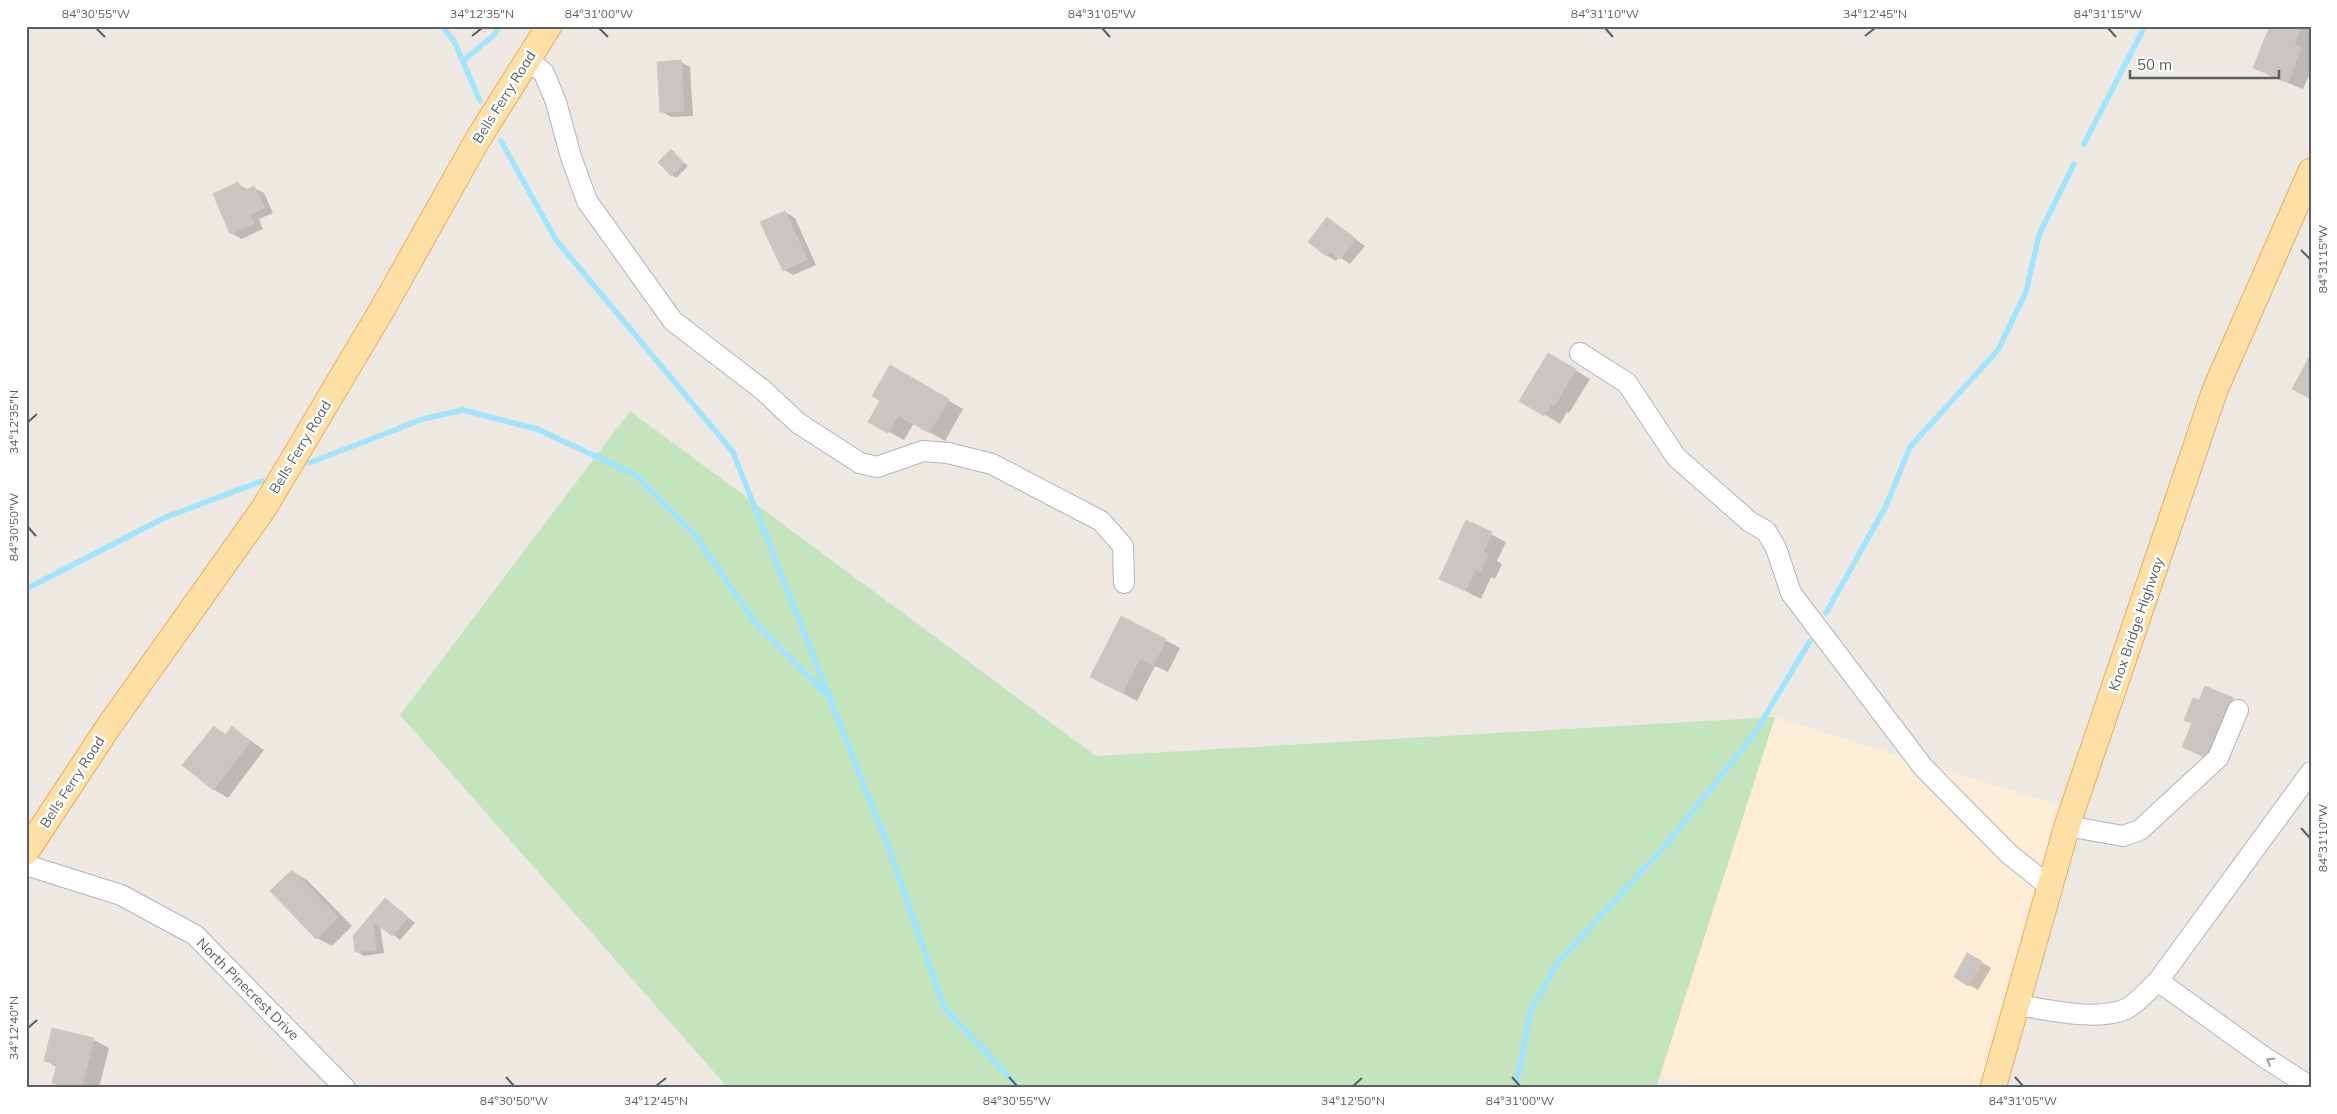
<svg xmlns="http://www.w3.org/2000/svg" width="2337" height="1114" viewBox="0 0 2337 1114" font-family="Mulish,sans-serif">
  <rect width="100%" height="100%" fill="#ede8e1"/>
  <!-- commercial -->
  <path fill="#fdedd6" d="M1775 717 2081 812 2003 1088H1704L1659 1077Z"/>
  <!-- green -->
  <path fill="#c4e4be" d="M630 411 1096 756 1775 717 1656 1088H728L400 715Z"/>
  <!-- shadow -->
  <path fill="#0003" d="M2271 26H2311V49L2309 54 2311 55V71L2303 89 2270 76 2255 67Z
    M681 62 690 67 693 116 671 117 661 111Z
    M671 151 688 166 676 178 672 175Z
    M238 184 248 190 254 188 264 193 273 213 259 219 263 229 241 239 231 233Z
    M785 212 795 218 816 265 793 275 784 270Z
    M1328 219 1365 246 1350 264 1339 257 1336 261 1326 255Z
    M1564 363 1590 379 1569 413 1567 412 1560 424 1521 400Z
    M890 367 963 409 945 441 914 423 904 440 869 421 881 400Z
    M1467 522 1506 542 1497 561 1502 564 1495 579 1491 577 1481 599 1441 579Z
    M1165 640 1180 648 1168 672 1155 666 1137 701 1092 677Z
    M2206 688 2248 708 2242 714 2218 764 2183 747Z
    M215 728 227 735 232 728 264 750 228 798 213 789Z
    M292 871 307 880 352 926 332 946 317 938Z
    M385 900 415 923 400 940 380 924 384 953 364 956 356 951 354 936Z
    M1968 954 1991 968 1978 990 1955 977Z
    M53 1029 94 1040 109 1048 99 1088H63L54 1083 58 1068 45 1060Z"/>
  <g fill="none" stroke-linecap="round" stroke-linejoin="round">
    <!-- stream -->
    <path stroke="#a1e4fd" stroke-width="5.5" d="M442 26 454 41 480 101
      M463 61 494 35 499 26
      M501 141 556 240 733 452 891 854 944 1008 1020 1088
      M2084 144 2145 26
      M309 463 423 419 463 410 537 429 636 475 695 535 754 621 828 696
      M26 589 166 517 262 481
      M1826 613 1886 506 1910 447 1998 350 2026 292 2039 235 2074 164
      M1516 1088 1531 1009 1559 961 1665 846 1753 736 1810 641"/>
  </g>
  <!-- building -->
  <path fill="#cac5c1" stroke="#d1c9c0" d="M2270 26H2301L2294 45 2301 48 2288 82 2253 68Z
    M681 60 684 111 660 112 657 62Z
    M671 149 684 163 671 176 658 162Z
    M238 182 242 192 254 186 264 208 250 214 254 223 230 234 213 194Z
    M785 211 807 259 783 271 760 222Z
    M1327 217 1356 239 1340 259 1330 251 1326 256 1308 242Z
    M1548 353 1576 369 1554 406 1551 404 1544 416 1519 401Z
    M2311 354V399L2292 389Z
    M890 365 949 399 929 433 898 415 888 433 868 422 880 401 872 396Z
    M1466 520 1492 532 1483 551 1488 554 1480 572 1475 569 1465 591 1439 579Z
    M1121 616 1166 639 1153 665 1140 658 1122 693 1090 677Z
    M2205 686 2234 698 2227 705 2208 751 2203 756 2182 747 2192 723 2184 720 2193 698 2199 700Z
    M214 726 225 735 232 726 250 741 213 790 182 765Z
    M292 870 338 917 316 939 270 891Z
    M385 898 408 917 392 936 372 920 376 949 355 952 353 936Z
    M1967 953 1982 961 1968 986 1954 977Z
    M52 1028 94 1038 81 1088H70L52 1083 57 1064 44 1061Z"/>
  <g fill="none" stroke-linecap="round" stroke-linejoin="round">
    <!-- minor casing -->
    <g stroke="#b2b5b9" stroke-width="22">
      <path id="minor" d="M527 59 544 73 556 102 571 157 587 201 673 321 763 390 798 423 860 463 877 467 923 451 948 453 992 464 1101 521 1123 546 1124 583
        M1580 353 1627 383 1676 457 1750 522 1766 531 1776 548 1791 593 1923 767 2009 854 2049 886
        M2067 826 2123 836 2140 830 2218 758 2238 710
        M26 865 121 895 195 935 345 1088
        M2158 981 2264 1057 2311 1087
        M2016 1005C2047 1009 2097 1022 2126 1009 2138 1003 2149 989 2158 981L2311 772"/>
    </g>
    <!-- major casing -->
    <g stroke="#eeab59" stroke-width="27">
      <path id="major" d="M26 852 107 729 264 508 383 308 478 139 549 26
        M1993 1088 2067 826 2215 390 2311 171"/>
    </g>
    <!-- minor -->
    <use href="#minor" stroke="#fff" stroke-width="20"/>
    <!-- major -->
    <use href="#major" stroke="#fde0a6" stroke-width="25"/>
  </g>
  <!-- one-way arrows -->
  <defs><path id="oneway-chevron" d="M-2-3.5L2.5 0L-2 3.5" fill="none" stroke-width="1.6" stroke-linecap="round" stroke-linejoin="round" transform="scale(1.25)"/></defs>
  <use stroke="#9c9fa1" href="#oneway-chevron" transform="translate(2270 1061) rotate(-147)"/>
  <!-- ticks -->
  <path fill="none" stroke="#5a5f62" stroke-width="2" d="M96 28 105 37M599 28 608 37M1102 28 1110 37M1605 28 1613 37M2108 28 2116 37M472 36 482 28M1865 36 1875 28M2301 250 2310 259M28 422 37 414M28 527 36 536M2301 828 2310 838M28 1028 37 1020M506 1077 514 1086M1009 1077 1017 1086M1512 1077 1520 1086M2015 1077 2023 1086M656 1086 666 1078M1353 1086 1362 1078"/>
  <g text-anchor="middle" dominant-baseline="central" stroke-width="5" stroke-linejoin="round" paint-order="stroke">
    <!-- street labels -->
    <g font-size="14" fill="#5a5f62" stroke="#fff">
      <text transform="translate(504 97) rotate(-58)">Bells Ferry Road</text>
      <text transform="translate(300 447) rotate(-59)">Bells Ferry Road</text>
      <text transform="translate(2136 624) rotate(-71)">Knox Bridge Highway</text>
      <text transform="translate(72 782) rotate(-57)">Bells Ferry Road</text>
      <text transform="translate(248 989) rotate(45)">North Pinecrest Drive</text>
    </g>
  </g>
  <!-- border -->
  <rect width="2337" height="1114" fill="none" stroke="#ffffff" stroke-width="55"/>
  <!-- scale -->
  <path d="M2130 70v8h149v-8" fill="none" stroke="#5a5f62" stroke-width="2.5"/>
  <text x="2137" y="70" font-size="15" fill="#5a5f62" stroke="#ffffff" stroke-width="4" paint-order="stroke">50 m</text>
  <rect x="28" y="28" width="2282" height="1058" fill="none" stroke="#5a5f62" stroke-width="2"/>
  <g font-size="12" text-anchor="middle" fill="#5a5f62">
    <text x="96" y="18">84°30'55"W</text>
    <text x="482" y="18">34°12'35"N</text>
    <text x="599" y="18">84°31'00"W</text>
    <text x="1102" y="18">84°31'05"W</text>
    <text x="1605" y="18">84°31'10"W</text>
    <text x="1875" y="18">34°12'45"N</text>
    <text x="2108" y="18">84°31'15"W</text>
    <text transform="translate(2323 259) rotate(-90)" y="4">84°31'15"W</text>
    <text transform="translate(14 422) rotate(-90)" y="4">34°12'35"N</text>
    <text transform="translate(14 527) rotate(-90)" y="4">84°30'50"W</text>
    <text transform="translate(2323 838) rotate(-90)" y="4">84°31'10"W</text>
    <text transform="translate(14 1028) rotate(-90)" y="4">34°12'40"N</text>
    <text x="514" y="1105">84°30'50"W</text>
    <text x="656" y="1105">34°12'45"N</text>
    <text x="1017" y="1105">84°30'55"W</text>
    <text x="1353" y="1105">34°12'50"N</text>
    <text x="1520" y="1105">84°31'00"W</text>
    <text x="2023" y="1105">84°31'05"W</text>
  </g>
</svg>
